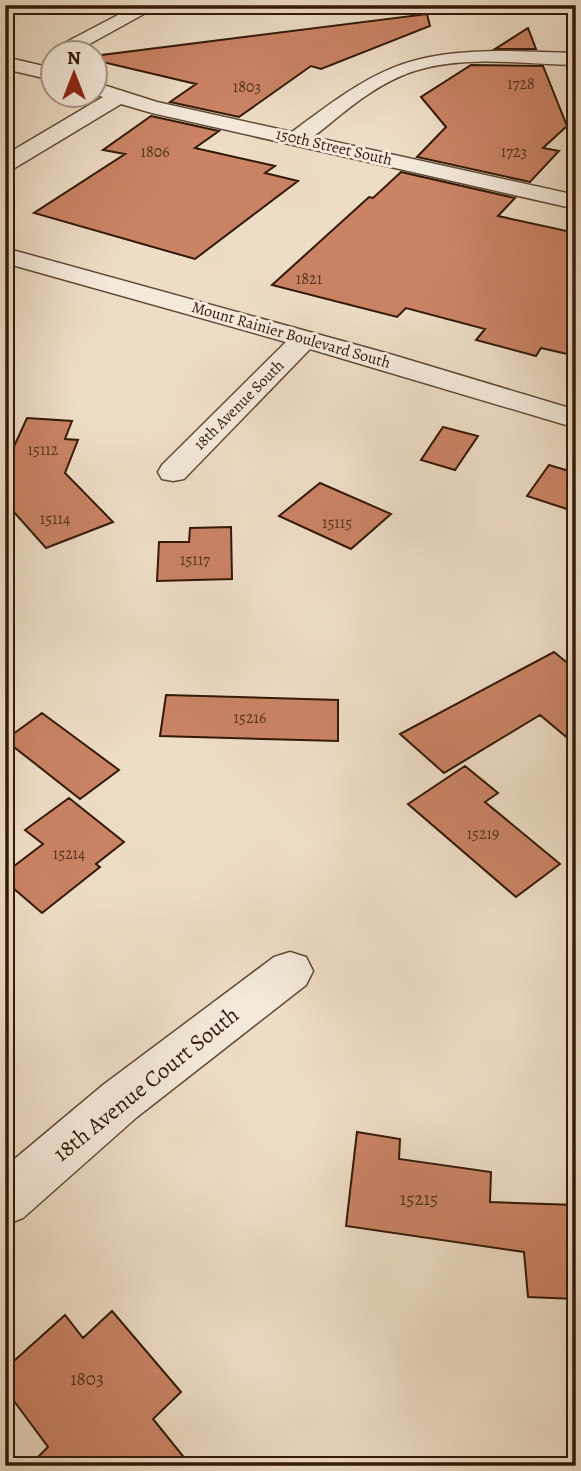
<svg xmlns="http://www.w3.org/2000/svg" width="581" height="1471" viewBox="0 0 581 1471" font-family="Alegreya,serif">
  <rect width="100%" height="100%" fill="#eeddc6"/>
  <filter id="stains"><feTurbulence type="fractalNoise" baseFrequency=".00286" numOctaves="4"/><feColorMatrix values="0 0 0 0 .2 0 0 0 0 .09 0 0 0 0 .02 0 0 0 .5 -.17"/></filter>
  <radialGradient id="worn" r=".72"><stop offset=".6" stop-color="#630" stop-opacity="0"/><stop offset="1" stop-color="#630" stop-opacity=".3"/></radialGradient>
  <!-- building -->
  <path fill="#ca8365" stroke="#321907" stroke-width="2" d="M427 14 430 26 321 69 311 66 239 117 170 102 196 84 94 60V56Z
    M528 28 536 49H495Z
    M471 65 543 66 567 126 543 148 559 151 530 182 417 157 446 127 421 97Z
    M151 116 219 131 195 148 275 166 265 173 298 181 195 259 34 213 125 154 103 150Z
    M401 172 515 198 498 216 576 233V356L541 348 536 356 476 340 485 329 406 308 397 317 272 285 369 197 373 198Z
    M27 418 72 421 65 439 78 440 65 473 113 522 46 548 5 502V466Z
    M443 427 478 436 455 470 421 460Z
    M549 465 576 473V512L527 496Z
    M320 483 391 514 351 549 279 516Z
    M231 527 232 579 157 581 159 542H189L190 528Z
    M554 652 576 670V745L540 715 444 773 400 734Z
    M166 695 338 700V741L160 736Z
    M42 713 119 770 80 799 5 740Z
    M465 766 498 793 485 802 560 864 516 897 408 804Z
    M69 798 124 842 96 864 100 867 42 913 5 881V873L43 844 25 830Z
    M357 1132 400 1139 399 1159 491 1172 490 1202 576 1205V1299L528 1297 524 1252 346 1226Z
    M112 1311 181 1392 153 1419 191 1466H29L48 1447 5 1389V1369L65 1315 83 1338Z"/>
  <g fill="none" stroke-linecap="round" stroke-linejoin="round">
    <!-- minor casing -->
    <g stroke="#614a37" stroke-width="3">
      <path id="minor" d="M137 5H160L75 52H52L55 48Z
        M508 51 576 53V65C520 64 454 53 401 76 368 90 341 115 313 137L576 195V209L152 113 121 104 13 169 5 171V155L103 97 94 94V82L157 102 292 132C374 71 402 51 508 51Z
        M5 57 52 68V80L5 69Z
        M5 248 393 355 576 410V428L310 349 184 479 173 481 162 479 158 472 162 465 286 342 5 263Z
        M290 952 306 957 313 971 306 985 137 1117 23 1218 5 1225V1167L103 1085 274 957Z"/>
    </g>
    <!-- minor -->
    <use href="#minor" fill="#f4e9da" fill-rule="evenodd"/>
  </g>
  <g text-anchor="middle" dominant-baseline="central" stroke-width="6" stroke-linejoin="round" paint-order="stroke">
    <!-- number labels -->
    <g font-size="16" fill="#58341e">
      <text x="521" y="84">1728</text>
      <text x="247" y="87">1803</text>
      <text x="155" y="152">1806</text>
      <text x="514" y="152">1723</text>
      <text x="309" y="279">1821</text>
      <text x="43" y="450">15112</text>
      <text x="55" y="519">15114</text>
      <text x="337" y="523">15115</text>
      <text x="195" y="560">15117</text>
      <text x="250" y="718">15216</text>
      <text x="483" y="834">15219</text>
      <text x="69" y="854">15214</text>
    </g>
    <!-- far-street labels -->
    <g font-size="16" fill="#321907" stroke="#f4e9da">
      <text transform="translate(334 147) rotate(13)">150th Street South</text>
      <text transform="translate(291 335) rotate(16)">Mount Rainier Boulevard South</text>
      <text transform="translate(239 405) rotate(-45)">18th Avenue South</text>
    </g>
    <!-- near-number labels -->
    <g font-size="19" fill="#58341e">
      <text x="419" y="1199">15215</text>
      <text x="87" y="1379">1803</text>
    </g>
    <!-- near-street labels -->
    <g font-size="23" fill="#321907" stroke="#f4e9da">
      <text transform="translate(146 1084) rotate(-39)">18th Avenue Court South</text>
    </g>
  </g>
  <!-- margin -->
  <rect width="581" height="1471" fill="none" stroke="#eeddc6" stroke-width="28"/>
  <rect x="7" y="7" width="567" height="1457" fill="none" stroke="#321907" stroke-width="3.5"/>
  <rect x="14" y="14" width="553" height="1443" fill="none" stroke="#321907" stroke-width="2"/>
  <!-- north arrow -->
  <g transform="translate(74 74)"><circle r="33" fill="#f4e9da" stroke="#a69686" stroke-width="2"/>
  <path d="M0-5L12 26L0 18L-12 26Z" fill="#8f2418"/>
  <text y="-10" font-size="19" font-weight="bold" text-anchor="middle" fill="#321907">N</text>
  </g>
  <rect width="100%" height="100%" filter="url(#stains)"/>
  <rect width="100%" height="100%" fill="url(#worn)"/>
</svg>
